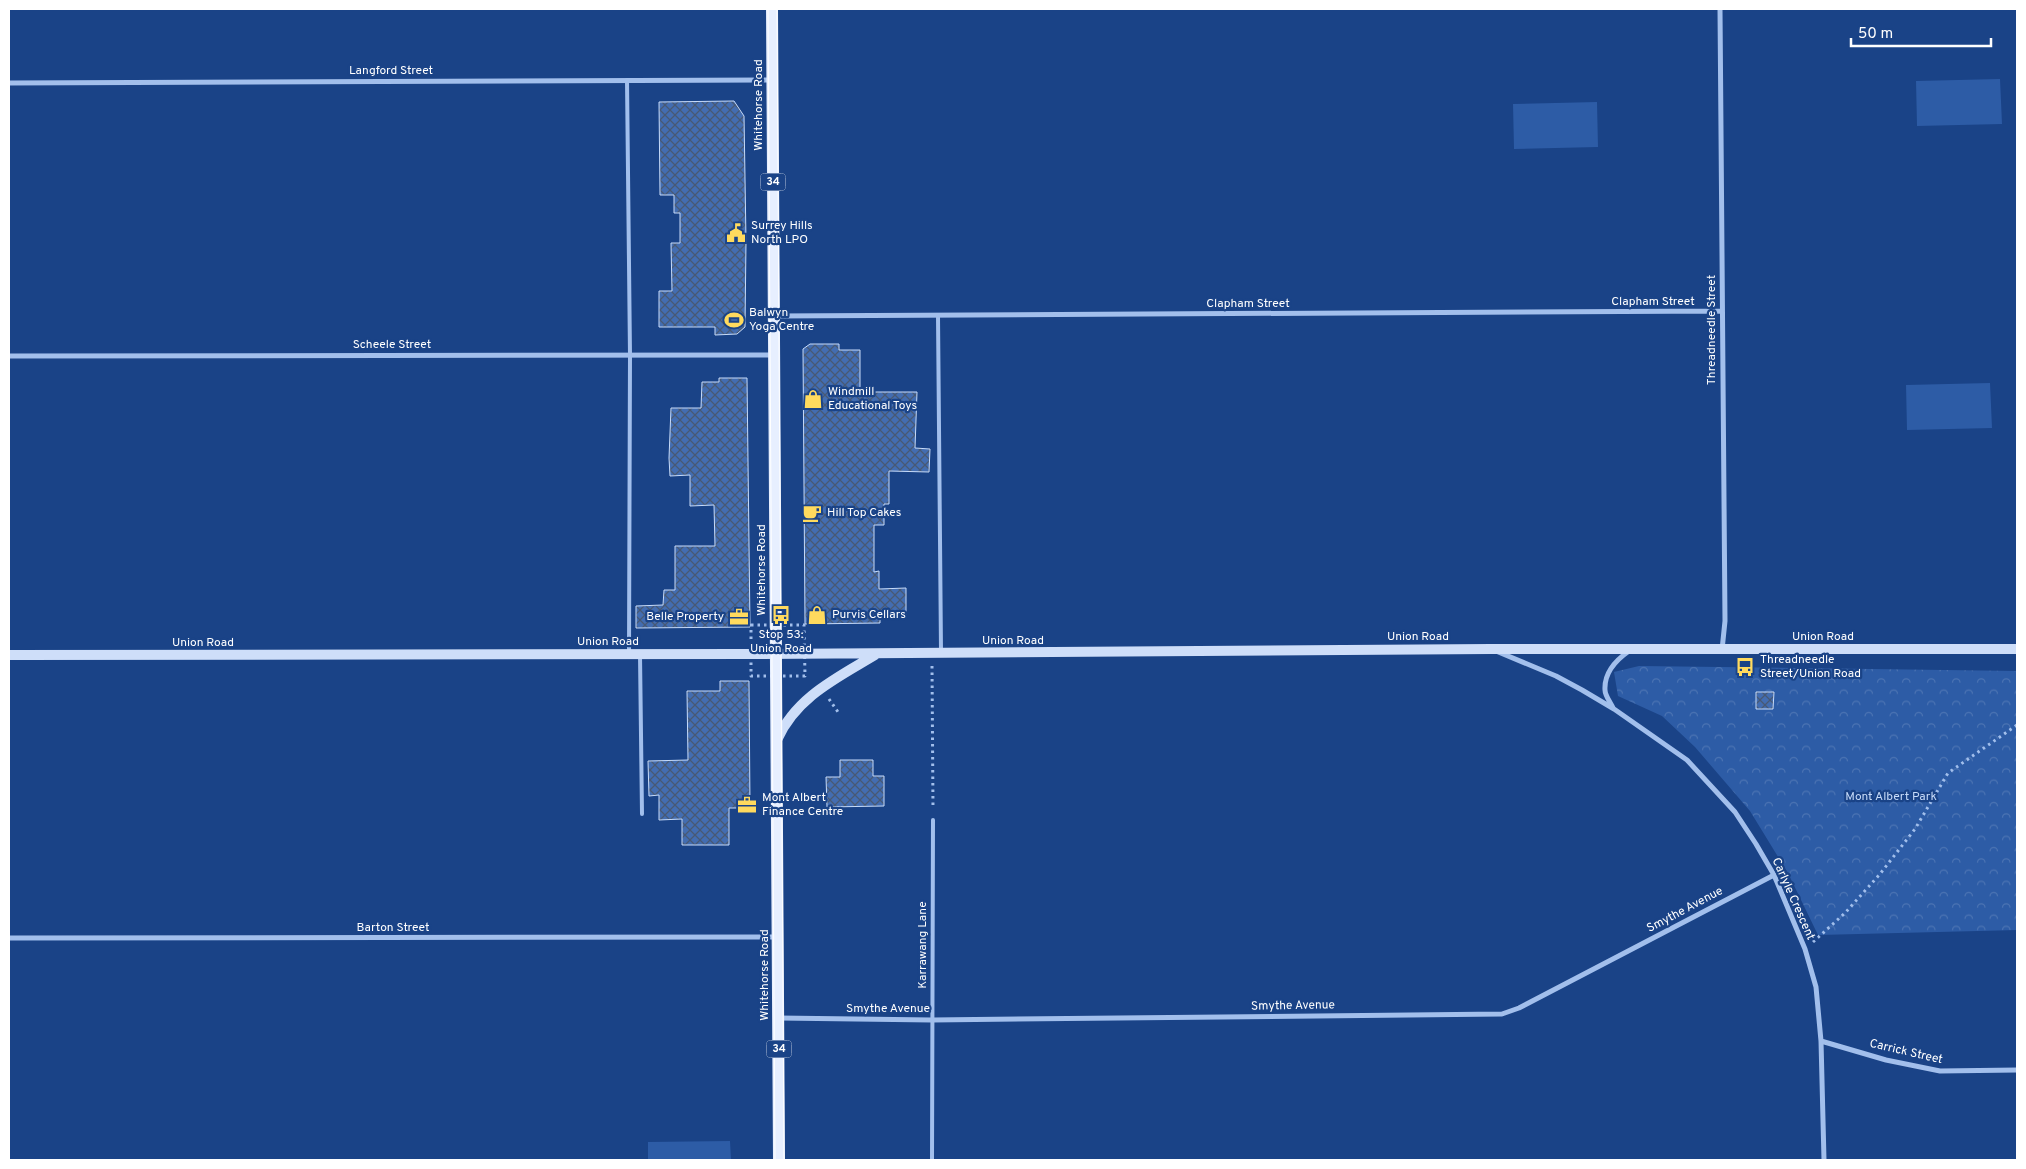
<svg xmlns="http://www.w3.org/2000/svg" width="2026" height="1169" viewBox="0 0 2026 1169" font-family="Overpass,sans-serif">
  <defs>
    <pattern id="park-crowns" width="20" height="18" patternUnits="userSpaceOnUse" patternTransform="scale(1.25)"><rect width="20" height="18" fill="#2d5ca6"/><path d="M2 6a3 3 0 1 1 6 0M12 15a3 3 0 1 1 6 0" fill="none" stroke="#4c74b3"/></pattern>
    <pattern id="building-cross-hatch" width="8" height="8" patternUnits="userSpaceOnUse" patternTransform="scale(1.25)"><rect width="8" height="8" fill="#436db1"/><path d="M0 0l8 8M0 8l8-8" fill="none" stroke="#485974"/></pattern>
  </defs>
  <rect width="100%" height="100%" fill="#1a4387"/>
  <!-- grass -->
  <path fill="#2d5ca6" d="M2000 79 2002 124 1917 126 1916 81Z
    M1597 102 1598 147 1514 149 1513 104Z
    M1990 383 1992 428 1907 430 1906 385Z
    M730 1141 731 1160H648V1142Z"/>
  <!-- park -->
  <path fill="url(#park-crowns)" d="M1639 666 2017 671V930L1818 935 1788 873 1750 811 1695 747 1662 716 1618 696 1614 672Z"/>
  <!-- building -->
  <path fill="url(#building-cross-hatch)" stroke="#c7dbf9" d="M734 101 744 116 746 241 745 327 737 334 715 335V327H659V291H672L671 243H680V213H674V195H660L659 102Z
    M810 344H839V350H860V392H917L915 448 930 449 929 472 889 471V504H884V525H874V572L879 571V589L906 588V615H880V623L805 624 803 349Z
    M719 378H747L750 627 636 628V606L663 605 664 590H675V546H715L714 505 690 506V475L670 476 669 458 671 408H701L702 382H719Z
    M720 681H749L750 808H729V845H682V819L659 820V795L649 796 648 761 688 760 687 691H720Z
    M1756 692H1774L1773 709H1756Z
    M840 760H873V776H884V806L827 807 826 777H840Z"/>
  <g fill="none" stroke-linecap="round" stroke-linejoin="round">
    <!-- path -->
    <path stroke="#a2bfec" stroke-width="3" stroke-dasharray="2.5 4" stroke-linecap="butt" d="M751 625H804L805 676H751Z
      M932 666 933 809
      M829 699 838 712
      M1813 942 1845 913 1880 874 1915 829 1948 773 2017 725"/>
    <!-- lane -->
    <path stroke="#a2bfec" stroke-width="4" d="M627 80 630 355 629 652
      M938 316 941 651
      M640 655 642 814
      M932 1160 933 820"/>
    <!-- street -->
    <path stroke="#a2bfec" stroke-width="5" d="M1720 9 1725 621 1722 650
      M9 83 771 80
      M774 316 1721 311
      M9 356 773 355
      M1496 651 1556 676 1582 690 1614 709 1687 760 1735 812 1756 844 1774 875 1805 949 1816 987 1821 1041 1824 1160
      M1613 708C1611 703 1605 696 1605 690 1604 673 1616 660 1629 651
      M9 938 778 937
      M779 1018 932 1020 1502 1014 1519 1008 1774 875
      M1821 1041 1886 1060 1940 1071 2017 1070"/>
    <!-- secondary -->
    <path stroke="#cedef9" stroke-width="10" d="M9 655 751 654 1491 649H2017
      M777 740C796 697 837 678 875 655"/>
    <!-- primary -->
    <path stroke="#e7efff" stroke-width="12" d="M772 9 779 1160"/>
    <!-- tram -->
    <path stroke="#fff" stroke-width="1" d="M768 9 775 1160
      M777 9 784 1160"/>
  </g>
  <!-- icons -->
  <defs>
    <g id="civic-bare" transform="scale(1.5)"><path d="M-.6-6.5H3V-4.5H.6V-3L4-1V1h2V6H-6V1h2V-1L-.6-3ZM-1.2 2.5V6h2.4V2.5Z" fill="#ffda5e" stroke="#1a4387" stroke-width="2.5" paint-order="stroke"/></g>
    <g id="stadium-bare" transform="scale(1.5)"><path d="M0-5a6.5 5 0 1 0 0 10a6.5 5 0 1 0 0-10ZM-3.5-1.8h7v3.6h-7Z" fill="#ffda5e" stroke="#1a4387" stroke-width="2.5" paint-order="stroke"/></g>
    <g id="shop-bare" transform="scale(1.5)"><path d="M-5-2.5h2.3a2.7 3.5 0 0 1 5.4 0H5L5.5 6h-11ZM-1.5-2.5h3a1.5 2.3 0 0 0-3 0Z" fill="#ffda5e" stroke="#1a4387" stroke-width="2.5" paint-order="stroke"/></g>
    <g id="cafe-bare" transform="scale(1.5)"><path d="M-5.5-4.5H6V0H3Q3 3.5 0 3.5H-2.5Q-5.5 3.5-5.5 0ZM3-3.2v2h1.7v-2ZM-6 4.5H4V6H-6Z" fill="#ffda5e" stroke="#1a4387" stroke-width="2.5" paint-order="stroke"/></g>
    <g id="bus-bare" transform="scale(1.5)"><path d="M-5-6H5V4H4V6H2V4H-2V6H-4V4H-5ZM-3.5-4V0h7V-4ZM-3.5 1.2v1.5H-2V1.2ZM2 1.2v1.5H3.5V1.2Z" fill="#ffda5e" stroke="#1a4387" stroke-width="2.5" paint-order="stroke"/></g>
    <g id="office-bare" transform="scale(1.5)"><path d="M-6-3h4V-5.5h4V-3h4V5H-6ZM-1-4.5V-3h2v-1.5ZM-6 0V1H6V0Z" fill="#ffda5e" stroke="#1a4387" stroke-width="2.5" paint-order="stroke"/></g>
  </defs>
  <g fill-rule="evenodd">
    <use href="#civic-bare" x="736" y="233"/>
    <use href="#stadium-bare" x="734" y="320"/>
    <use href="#shop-bare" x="813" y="399"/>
    <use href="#cafe-bare" x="812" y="513"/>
    <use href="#bus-bare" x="781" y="615"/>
    <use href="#shop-bare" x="817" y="615"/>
    <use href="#office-bare" x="739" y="617"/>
    <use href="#bus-bare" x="1745" y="667"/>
    <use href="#office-bare" x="747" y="805"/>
  </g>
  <g text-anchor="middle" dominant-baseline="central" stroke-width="4.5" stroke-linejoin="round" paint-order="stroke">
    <!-- shield labels -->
    <g fill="#1a4387" stroke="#bac7db" stroke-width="1">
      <rect x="760.5" y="173.5" width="25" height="17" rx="4"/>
      <rect x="766.5" y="1040.5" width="25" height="17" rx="4"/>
    </g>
    <g font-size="11" font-weight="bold" fill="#fff">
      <text x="773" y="182">34</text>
      <text x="779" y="1049">34</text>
    </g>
    <!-- street labels -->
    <g font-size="12" fill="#fff" stroke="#1a4387">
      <text x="391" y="71">Langford Street</text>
      <text transform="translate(759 105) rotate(-90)">Whitehorse Road</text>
      <text x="1653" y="302">Clapham Street</text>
      <text x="1248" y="304">Clapham Street</text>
      <text transform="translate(1712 330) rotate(-90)">Threadneedle Street</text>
      <text x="392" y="345">Scheele Street</text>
      <text transform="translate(762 570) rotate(-90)">Whitehorse Road</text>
      <text x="1418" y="637">Union Road</text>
      <text x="1823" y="637">Union Road</text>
      <text x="1013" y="641">Union Road</text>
      <text x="608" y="642">Union Road</text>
      <text x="203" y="643">Union Road</text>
      <text transform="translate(1793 899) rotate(66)">Carlyle Crescent</text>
      <text transform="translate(1685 910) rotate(-28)">Smythe Avenue</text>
      <text x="393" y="928">Barton Street</text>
      <text transform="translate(923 945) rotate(-90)">Karrawang Lane</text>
      <text transform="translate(765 975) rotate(-90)">Whitehorse Road</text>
      <text transform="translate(1293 1006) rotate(-1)">Smythe Avenue</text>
      <text x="888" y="1009">Smythe Avenue</text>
      <text transform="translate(1906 1052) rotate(13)">Carrick Street</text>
    </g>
    <!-- poi labels -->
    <g font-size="12" fill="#fff" stroke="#1a4387" text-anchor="start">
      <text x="751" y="226">Surrey Hills<tspan x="751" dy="14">North LPO</tspan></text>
      <text x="749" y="313">Balwyn<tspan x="749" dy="14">Yoga Centre</tspan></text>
      <text x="828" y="392">Windmill<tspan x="828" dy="14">Educational Toys</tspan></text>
      <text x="827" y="513">Hill Top Cakes</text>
      <text x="832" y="615">Purvis Cellars</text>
      <text x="724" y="617" text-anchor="end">Belle Property</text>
      <text x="781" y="635" text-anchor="middle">Stop 53:<tspan x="781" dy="14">Union Road</tspan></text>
      <text x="1760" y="660">Threadneedle<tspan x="1760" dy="14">Street/Union Road</tspan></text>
      <text x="762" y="798">Mont Albert<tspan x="762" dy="14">Finance Centre</tspan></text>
    </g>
    <!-- park labels -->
    <g font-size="12" fill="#c7dbf9" stroke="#1a4387">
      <text x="1891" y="797">Mont Albert Park</text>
    </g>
  </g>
  <!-- border -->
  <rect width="2026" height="1169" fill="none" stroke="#ffffff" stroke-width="20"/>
  <!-- scale -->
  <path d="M1851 38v8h140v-8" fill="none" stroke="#ffffff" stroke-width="2.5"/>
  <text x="1858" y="38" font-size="15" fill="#ffffff" stroke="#1a4387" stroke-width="4" paint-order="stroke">50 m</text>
</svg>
